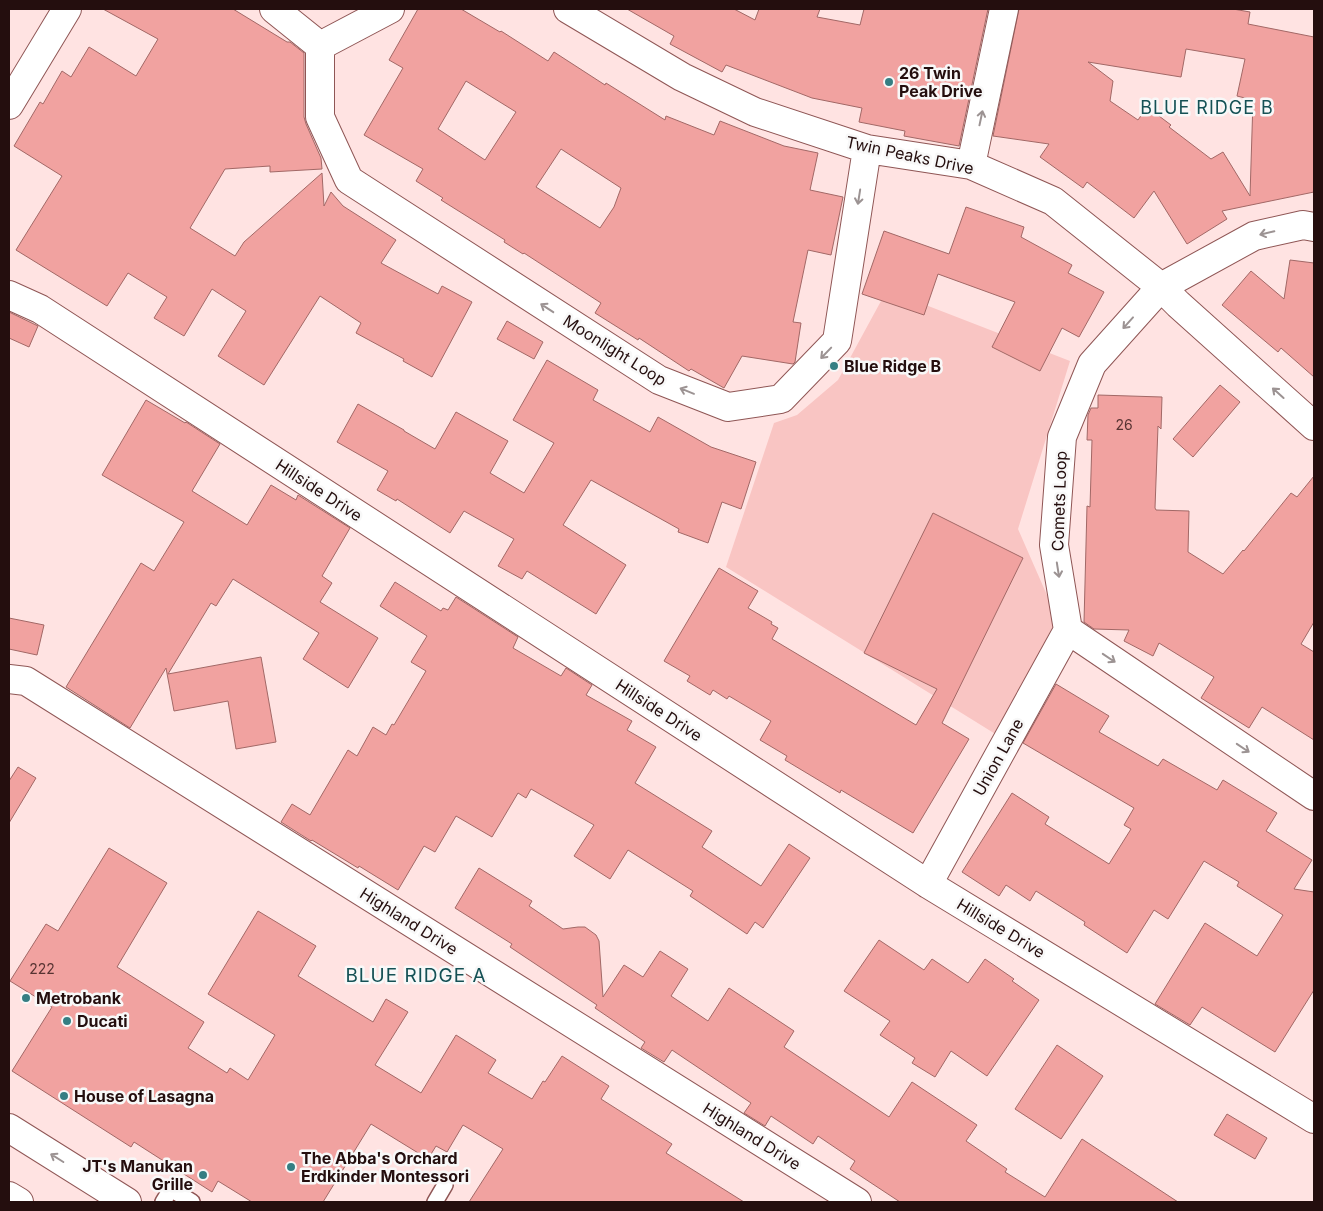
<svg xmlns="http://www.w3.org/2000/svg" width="1323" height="1211" viewBox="0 0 1323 1211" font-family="Inter,sans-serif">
  <rect width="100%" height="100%" fill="#ffe3e2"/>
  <!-- green -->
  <path fill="#f9c5c3" d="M887 290 1070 361 1018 529 1057 618 997 735 726 567 774 423 797 415 838 380Z"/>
  <!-- building -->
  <path fill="#f1a2a0" stroke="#a26866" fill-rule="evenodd" d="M103 9H233L287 42H290L304 53V117L306 124 321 158 322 169 270 172V166L225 169 190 228 235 256 244 242 322 173 324 206 331 192 343 206 396 240 381 263 438 294 442 286 472 302 432 377 403 361 404 359 356 333 361 323 320 296 264 385 218 356 246 311 212 289 184 336 154 318 167 297 128 273 107 306 16 250 62 176 14 146 40 102 43 104 62 71 71 77 89 47 136 76 158 39Z
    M418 9H461L500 32 501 31 548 61 554 52 605 85 606 83 665 120 666 116 714 135 720 121 784 146 818 153 810 190 843 197 831 255 808 250 793 322 801 323 795 362 793 364 742 356 724 388 691 369 689 371 639 338 638 340 595 313 601 303 524 253 523 254 504 242 505 240 441 200 443 198 416 181 423 169 364 135 403 68 389 60ZM466 81 516 112 485 160 438 129ZM561 149 621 188 614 207 600 228 536 187Z
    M627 9H734L755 20 759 9H820L817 17 860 25 864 9H988L959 146 904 136 905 131 859 122 862 108 812 98 726 65 722 72 670 44 674 36Z
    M1019 9H1233L1250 12 1248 24 1314 37V192L1222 211 1227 219 1187 244 1154 191 1134 218 1087 182 1083 188 1040 157 1049 144 993 136ZM1186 49 1245 59 1237 96 1253 100 1250 196 1223 152 1211 159 1169 127 1171 125 1147 107 1138 120 1110 101 1113 81 1088 62 1181 77Z
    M966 207 1024 227 1021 237 1072 265 1068 273 1104 292 1079 337 1062 328 1040 371 992 347 1015 302 938 274 924 315 862 294 884 231 949 254Z
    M1290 260 1314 263V377L1281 348 1278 352 1222 305 1251 271 1284 299Z
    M9 312 38 326 29 347 9 338Z
    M507 321 543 342 534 359 497 339Z
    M547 360 598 390 593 400 650 432 658 417 711 447 756 462 741 509 722 502 708 543 678 532 679 529 591 480 563 525 626 565 596 614 527 571 522 579 498 566 514 539 464 511 450 533 397 499 396 501 377 490 388 471 337 442 358 404 404 430V431L435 449 456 412 508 441 490 473 524 493 554 443 513 420Z
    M1220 385 1240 402 1193 457 1173 439Z
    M1098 395 1162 397 1161 429 1158 426 1155 508 1156 510 1189 511 1188 552 1223 574 1243 550 1244 551 1291 493 1297 497 1314 476V622L1301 644 1314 652V740L1262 707 1249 728 1201 698 1214 677 1159 643 1153 656 1124 641 1129 630 1094 629 1084 622 1087 506 1090 507 1092 440H1087L1088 415 1091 408H1098Z
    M146 400 185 423 186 422 220 444 192 491 247 525 271 485 296 500 298 495 350 528 322 576 332 583 320 602 378 638 348 688 303 659 319 633 233 579 216 606 211 603 168 674 261 657 276 742 236 749 228 701 174 711 166 668 130 728 66 687 141 563 154 571 184 522 102 475Z
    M933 513 1023 558 942 723 969 739 913 833 841 790 840 793 785 760 787 756 760 740 771 721 729 696 727 699 713 690 710 695 687 681 690 676 664 661 719 568 758 591 748 608 772 622 771 624 778 628 772 639 916 725 937 689 864 653Z
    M395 582 441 611 443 608 448 610 456 597 518 637 513 648 561 676 566 668 592 685 586 695 632 721 627 730 656 747 635 783 712 831 702 847 761 886 789 844 810 858 763 928 755 922 747 934 690 896 693 891 628 850 610 879 574 856 594 825 531 789 526 798 518 793 492 837 456 816 435 852 424 846 398 890 359 866 358 868 312 840 311 841 281 822 292 804 310 815 348 750 357 756 373 727 386 735 392 724 394 725 426 671 411 662 427 636 380 606Z
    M9 618 44 625 37 655 9 649Z
    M1056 684 1109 716 1099 732 1158 766 1163 759 1217 790 1223 780 1277 813 1266 831 1312 860 1294 889 1314 892V990L1275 1052 1202 1007 1190 1025 1155 1004 1205 923 1257 956 1283 915 1237 886 1239 882 1204 861 1168 919 1154 910 1127 953 1084 925 1085 922 1036 891 1030 901 1006 885 999 896 962 872 1012 793 1049 817 1045 824 1109 864 1131 829 1124 825 1134 808 1023 743Z
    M18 767 36 778 9 823V781Z
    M109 848 167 883 117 967 204 1022 188 1048 227 1073 230 1068 248 1080 275 1035 208 994 258 911 316 946 298 976 373 1022 386 999 408 1012 375 1065 421 1093 456 1035 496 1060 488 1073 532 1099 543 1081 545 1082 562 1056 609 1086 601 1099 672 1144 666 1153 744 1202H469L503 1149 463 1125 447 1152 436 1146 428 1159 371 1124 323 1202H252L218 1181 212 1192 134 1142 131 1147 12 1071 52 1007 10 981 46 924 58 931Z
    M479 868 532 901 529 906 563 929 578 927H585L596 935 599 941 603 997 624 965 643 977 660 951 688 969 671 996 708 1021 729 988 794 1031 784 1047 889 1117 912 1082 977 1125 966 1141 1007 1169 1005 1172 1045 1197 1082 1139 1178 1202H900L850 1169 855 1161 818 1136 813 1144 771 1116 765 1126 744 1113 751 1103 672 1050 664 1062 641 1048 645 1042 595 1008 597 1005 510 947 512 944 455 908Z
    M879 940 924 970 932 959 968 983 985 959 1014 979 1012 981 1039 1000 987 1076 951 1051 935 1077 912 1063 915 1058 880 1035 890 1021 844 991Z
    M1057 1045 1103 1076 1061 1139 1015 1109Z
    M1227 1114 1267 1138 1255 1159 1214 1135Z"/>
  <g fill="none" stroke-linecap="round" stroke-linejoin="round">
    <!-- service casing -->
    <g stroke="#8f5655" stroke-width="18">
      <path id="service" d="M163 1202 171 1189 192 1202
        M435 1202 445 1185"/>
    </g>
    <!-- minor casing -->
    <g stroke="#8f5655" stroke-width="30">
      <path id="minor" d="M274 9 320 46
        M568 9 682 77 755 112 867 149 971 165 1053 201 1161 287 1178 304 1314 426
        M320 46V117L349 180 659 380 728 407 781 399 837 341 867 149
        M320 46 390 9
        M9 105 67 9
        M971 165 1004 9
        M1314 227 1303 225 1254 236 1161 287 1092 364 1062 437 1054 545 1068 630 1314 796
        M9 295 40 309 928 884 1314 1119
        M9 679 26 681 857 1202
        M928 884 1068 630"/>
    </g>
    <!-- primary casing -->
    <g stroke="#8f5655" stroke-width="30">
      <path id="primary" d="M9 1128 127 1202
        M9 1196 19 1202"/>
    </g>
    <!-- service -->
    <use href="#service" stroke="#fff" stroke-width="15"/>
    <!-- minor -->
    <use href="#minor" stroke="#fff" stroke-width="28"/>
    <!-- primary -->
    <use href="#primary" stroke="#fff" stroke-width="28"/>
  </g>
  <!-- one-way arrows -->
  <defs><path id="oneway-shaft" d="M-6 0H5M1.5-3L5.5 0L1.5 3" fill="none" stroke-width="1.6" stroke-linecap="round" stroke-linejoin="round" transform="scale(1.25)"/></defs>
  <g stroke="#9c9393">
    <use href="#oneway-shaft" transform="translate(981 118) rotate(-78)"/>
    <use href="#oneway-shaft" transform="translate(859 197) rotate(99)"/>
    <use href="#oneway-shaft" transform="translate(1267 233) rotate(167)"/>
    <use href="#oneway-shaft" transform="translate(547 308) rotate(-147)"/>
    <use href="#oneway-shaft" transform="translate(1128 323) rotate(132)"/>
    <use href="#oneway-shaft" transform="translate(826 353) rotate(134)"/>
    <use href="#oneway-shaft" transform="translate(687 391) rotate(-158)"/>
    <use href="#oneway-shaft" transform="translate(1278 393) rotate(-138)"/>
    <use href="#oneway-shaft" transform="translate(1058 570) rotate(81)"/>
    <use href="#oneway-shaft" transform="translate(1109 658) rotate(34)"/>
    <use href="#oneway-shaft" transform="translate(1243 748) rotate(34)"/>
    <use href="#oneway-shaft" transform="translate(57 1158) rotate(-148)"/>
  </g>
  <!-- markers -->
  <g fill="#357e83" stroke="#f8f8f8" stroke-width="2">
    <circle cx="889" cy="82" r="5"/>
    <circle cx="834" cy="366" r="5"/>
    <circle cx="26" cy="998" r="5"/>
    <circle cx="67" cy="1021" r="5"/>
    <circle cx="64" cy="1096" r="5"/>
    <circle cx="291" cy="1167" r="5"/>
    <circle cx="203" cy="1175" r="5"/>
  </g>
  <g text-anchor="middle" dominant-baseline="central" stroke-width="5" stroke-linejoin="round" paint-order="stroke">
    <!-- number labels -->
    <g font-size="14" fill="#573332">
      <text x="1124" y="424">26</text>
      <text x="42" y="968">222</text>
    </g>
    <!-- poi labels -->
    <g font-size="16" font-weight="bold" fill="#240e0e" stroke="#f8f8f8" text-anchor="start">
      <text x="899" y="73">26 Twin<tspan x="899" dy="18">Peak Drive</tspan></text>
      <text x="844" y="366">Blue Ridge B</text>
      <text x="36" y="998">Metrobank</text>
      <text x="77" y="1021">Ducati</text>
      <text x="74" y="1096">House of Lasagna</text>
      <text x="301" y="1158">The Abba's Orchard<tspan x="301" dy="18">Erdkinder Montessori</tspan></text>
      <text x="193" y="1166" text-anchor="end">JT's Manukan<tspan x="193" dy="18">Grille</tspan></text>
    </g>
    <!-- street labels -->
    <g font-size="16" fill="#240e0e" stroke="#f8f8f8">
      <text transform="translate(910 155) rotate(12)">Twin Peaks Drive</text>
      <text transform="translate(615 350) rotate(32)">Moonlight Loop</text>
      <text transform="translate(319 490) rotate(33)">Hillside Drive</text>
      <text transform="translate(1059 501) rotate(-88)">Comets Loop</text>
      <text transform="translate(659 710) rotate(33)">Hillside Drive</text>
      <text transform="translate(998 757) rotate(-61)">Union Lane</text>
      <text transform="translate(409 921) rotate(32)">Highland Drive</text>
      <text transform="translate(1001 928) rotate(31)">Hillside Drive</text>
      <text transform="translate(752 1136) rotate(32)">Highland Drive</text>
    </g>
    <!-- neighbourhood labels -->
    <g font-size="18" letter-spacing="1" fill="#155155" stroke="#f8f8f8">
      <text x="1207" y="107">BLUE RIDGE B</text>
    </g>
    <!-- quarter labels -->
    <g font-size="19" letter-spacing="1" fill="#155155" stroke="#f8f8f8">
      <text x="416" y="975">BLUE RIDGE A</text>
    </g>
  </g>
  <!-- border -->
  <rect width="1323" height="1211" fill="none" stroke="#240e0e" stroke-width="20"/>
</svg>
